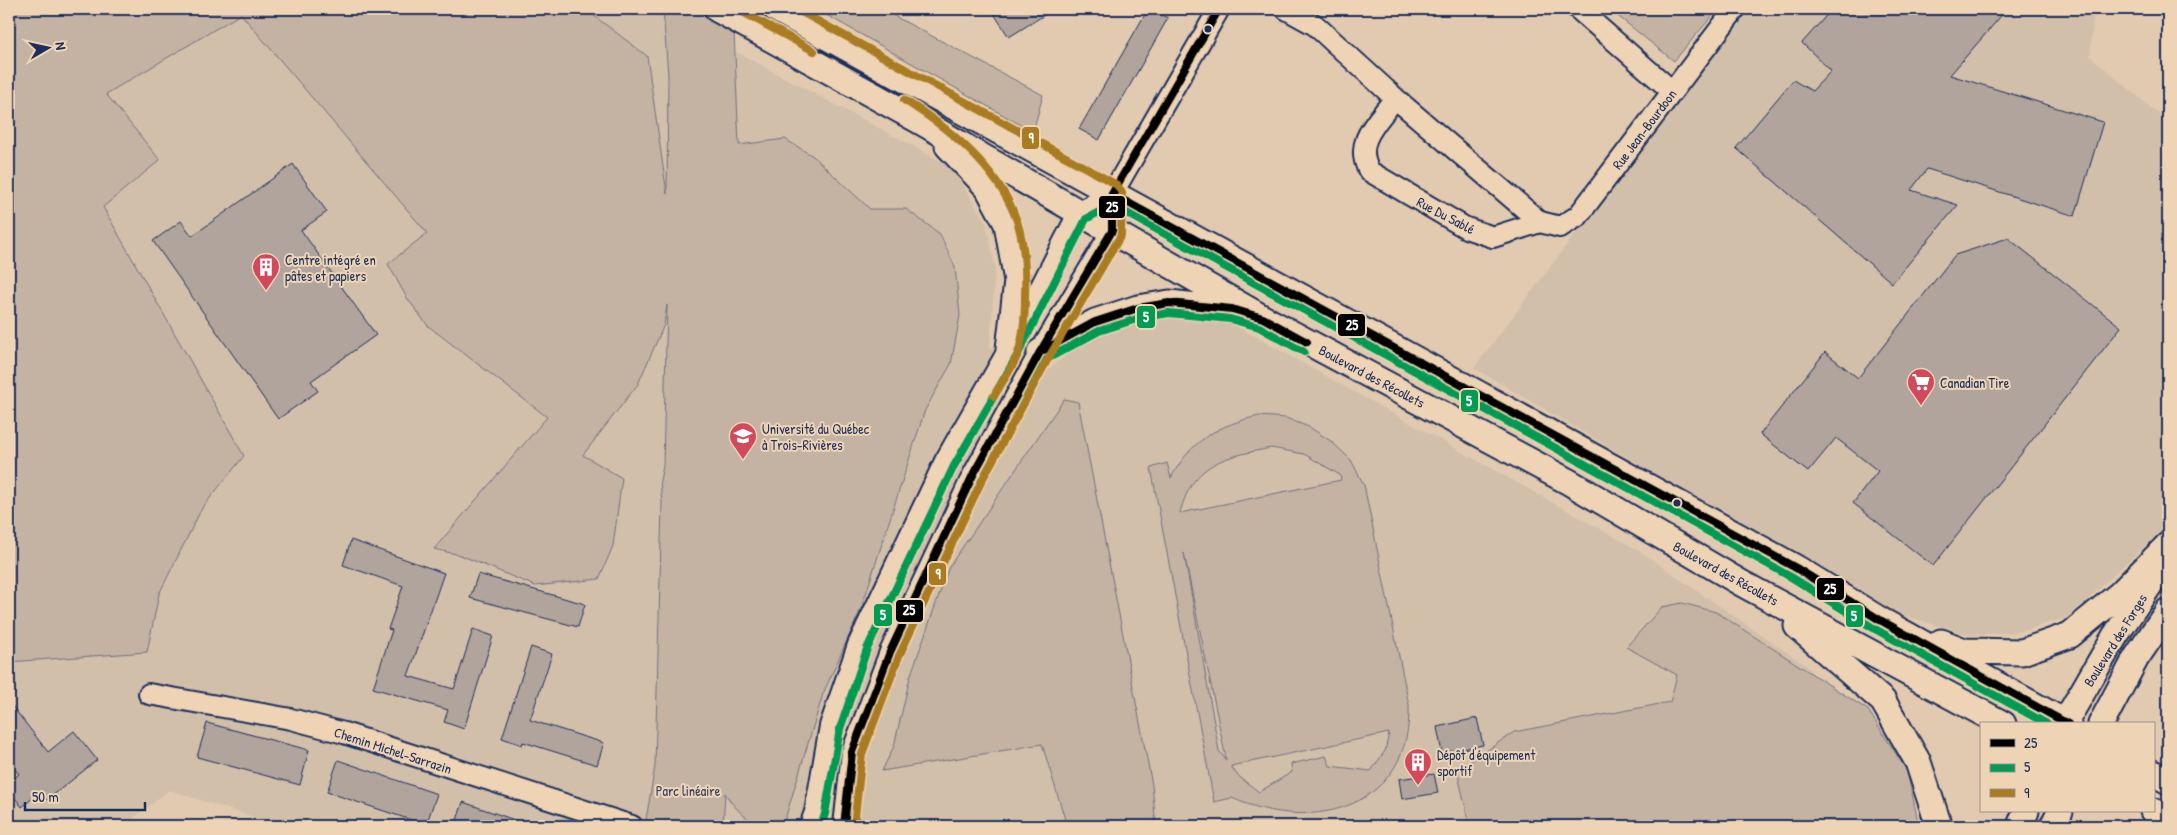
<svg xmlns="http://www.w3.org/2000/svg" width="2177" height="835" viewBox="0 0 2177 835" font-family="'Patrick Hand',sans-serif">
  <rect width="100%" height="100%" fill="#e1cab0"/>
  <filter id="ink" filterUnits="userSpaceOnUse"><feTurbulence type="fractalNoise" baseFrequency=".02" numOctaves="2"/><feDisplacementMap in="SourceGraphic" scale="10" xChannelSelector="R" yChannelSelector="G"/><feConvolveMatrix kernelMatrix="1 2 1 2 8 2 1 2 1" color-interpolation-filters="sRGB"/></filter>
  <g filter="url(#ink)">
    <!-- built -->
    <path fill="#d2bfaa" d="M9 9H656L952 167 986 223 995 267 990 348 1046 371 1088 339 1145 319 1180 318 1229 322 1638 550 1808 667 1863 739 1903 826H282L169 790 124 826H9Z
      M1742 9H2094L2090 56 2168 122V524L2069 617 2020 632 1970 635 1889 611 1474 368 1649 136Z"/>
    <!-- green -->
    <path fill="#c4b3a3" stroke="#707180" fill-rule="evenodd" d="M22 9H585L647 56 667 194 668 75 663 9H733L739 145 785 139 813 156 870 209H906L940 234 955 267 960 316 951 364 925 410 861 609 823 694 783 826C777 826 769 827 763 826 748 823 732 805 725 793L723 826H645L655 766 662 503 660 480 663 466 667 305 664 325 638 384 583 455 622 478 613 546 599 579 535 586 460 555 434 549 547 417 428 326 407 298 388 264 427 233 241 14 106 94 160 160 103 207 244 456 202 508 159 594 147 652 9 662V16Z
      M816 9H881L1043 95 1033 132Z
      M1609 9H1718L1674 61Z
      M1064 399 1078 402 1152 785 1156 826H1067L1042 744 882 771 894 746 910 677 949 567Z
      M1259 416 1286 418 1311 428 1332 442 1351 460 1364 485 1409 705C1412 807 1314 835 1232 798L1214 802 1151 468 1167 463 1171 478C1191 440 1218 425 1259 416ZM1271 448 1304 454 1340 475 1341 480 1180 513C1193 461 1226 457 1271 448ZM1184 553 1226 759V760L1219 751ZM1389 733 1385 751 1371 771 1330 766 1326 756 1291 764 1292 772 1259 792 1237 775 1231 766Z
      M1682 603 1716 612 1868 710 1907 771 1919 826H1470L1457 771 1514 732 1670 702 1677 675 1626 647 1662 607Z"/>
    <!-- building -->
    <path fill="#b0a49c" stroke="#1b2f5e" d="M991 9H1054L1009 37Z
      M1148 9 1168 18 1099 140 1079 129Z
      M1832 9H2007L1950 75 2103 122 2075 216 1927 169 1911 190 1958 205 1892 283 1736 148 1793 80 1812 91 1831 71 1802 43Z
      M293 164 327 212 301 230 376 335 311 381 318 391 278 419 153 241 181 221 192 236Z
      M2008 238 2121 327 1933 566 1853 503 1878 471 1836 438 1808 472 1760 434 1825 352 1858 378 1955 255Z
      M351 540 444 573 408 676 454 689 473 629 493 636 464 729 444 722 448 710 373 688 392 630 388 629 403 586 343 565Z
      M478 574 585 604 578 627 470 598Z
      M531 647 552 654 530 720 604 743 597 765 523 742 522 745 502 738Z
      M9 702 48 752 74 731 97 760 47 800 40 792 22 807 9 790V783L19 774 9 762Z
      M1477 718 1483 745 1442 753 1437 727Z
      M207 723 309 750 300 785 197 757Z
      M338 760 437 794 426 825 327 792Z
      M1434 774 1438 793 1402 799 1399 779Z
      M463 802 526 824V826H455Z"/>
    <g fill="none" stroke-linecap="round" stroke-linejoin="round">
      <!-- minor casing -->
      <g stroke="#1b2f5e" stroke-width="24">
        <path id="minor" d="M1286 9 1315 25 1395 98 1540 222 1560 227 1578 216 1735 9
          M1578 9 1672 91
          M1395 98C1378 122 1353 141 1369 171L1466 228 1493 237 1540 222
          M149 694 291 719 344 733 632 826
          M810 826 815 812 830 726 858 645 945 461 1009 349 1079 212 1112 194
          M844 826 852 752 890 652 973 475 1040 352 1112 231V194L1219 9"/>
      </g>
      <!-- major casing -->
      <g stroke="#1b2f5e" stroke-width="29">
        <path id="major" d="M717 9 920 121 1263 318 1569 482 1741 583 2003 724
          M776 9 1796 568 1880 620 2068 724
          M948 146 988 188 1007 224 1017 281 1009 349
          M1040 352 1095 322 1138 308 1169 303 1242 311
          M1797 626 1883 701 1918 762 1939 826
          M1941 642 1964 651 2022 652 2070 635 2120 594 2168 545
          M2064 724 2115 636 2159 571
          M2101 724 2136 658 2168 611
          M2153 773 2168 781
          M2153 811 2168 820
          M2020 826 2026 811
          M2053 826 2060 811"/>
      </g>
      <!-- minor -->
      <use href="#minor" stroke="#eed4b5" stroke-width="20"/>
      <!-- major -->
      <use href="#major" stroke="#eed4b5" stroke-width="25"/>
      <!-- bus-1 casing -->
      <g stroke="#eed4b5" stroke-width="11">
        <path id="bus-1" d="M1112 194 1796 568 1880 620 2068 724
          M1040 352 1095 322 1138 308 1169 303 1232 309 1263 318 1307 342
          M844 826 852 752 890 652 973 475 1040 352 1112 231V194L1219 9"/>
      </g>
      <!-- bus-2 casing -->
      <g stroke="#eed4b5" stroke-width="11">
        <path id="bus-2" d="M1020 410 1047 359 1099 331 1140 318 1169 313 1230 319 1259 327 1304 352
          M821 826 825 814 840 729 867 649 954 466 1018 354 1086 219 1112 205 1791 577 1875 629 2047 724"/>
      </g>
      <!-- bus-3 casing -->
      <g stroke="#eed4b5" stroke-width="11">
        <path id="bus-3" d="M737 9 814 51
          M796 9 1117 185 1122 193 1121 235 1049 357 982 480 899 656 862 754 854 826
          M904 100C949 128 999 169 1017 221 1025 245 1026 271 1025 296 1025 316 1024 338 1017 356 1011 371 1001 383 994 396"/>
      </g>
      <!-- bus-1 -->
      <use href="#bus-1" stroke="#000" stroke-width="8"/>
      <!-- bus-2 -->
      <use href="#bus-2" stroke="#039a52" stroke-width="8"/>
      <!-- bus-3 -->
      <use href="#bus-3" stroke="#aa7c21" stroke-width="8"/>
    </g>
  </g>
  <!-- icons -->
  <defs>
    <g id="building-pin" transform="scale(1.4375)"><path d="M0 17L-7.5 6A9.5 9.5 0 1 1 7.5 6Z" fill="#d1495b" stroke="#eed4b5"/><path d="M-4-6H4V6H1V3H-1V6H-4ZM-2.5-4.3h1.7v1.8h-1.7ZM.8-4.3h1.7v1.8H.8ZM-2.5-1h1.7V.8h-1.7ZM.8-1h1.7V.8H.8Z" fill="#fff"/></g>
    <g id="supermarket-pin" transform="scale(1.4375)"><path d="M0 17L-7.5 6A9.5 9.5 0 1 1 7.5 6Z" fill="#d1495b" stroke="#eed4b5"/><path d="M-6-5.5h2.5l.6 2H6L4.5 2H-2.5L-4.4-4H-6ZM-1.5 3.2a1.3 1.3 0 1 0 .1 0ZM3 3.2a1.3 1.3 0 1 0 .1 0Z" fill="#fff"/></g>
    <g id="university-pin" transform="scale(1.4375)"><path d="M0 17L-7.5 6A9.5 9.5 0 1 1 7.5 6Z" fill="#d1495b" stroke="#eed4b5"/><path d="M0-5L7-2L0 1L-7-2ZM-4 1L0 2.5L4 1V4Q0 6-4 4Z" fill="#fff"/></g>
  </defs>
  <g fill-rule="evenodd">
    <use href="#building-pin" x="266" y="267"/>
    <use href="#supermarket-pin" x="1921" y="382"/>
    <use href="#university-pin" x="743" y="436"/>
    <use href="#building-pin" x="1418" y="762"/>
  </g>
  <!-- markers -->
  <g fill="#1b2f5e" stroke="#eed4b5" stroke-width="2">
    <circle cx="1208" cy="29" r="4.5"/>
    <circle cx="1677" cy="503" r="4.5"/>
  </g>
  <g text-anchor="middle" dominant-baseline="central" stroke-width="4" stroke-linejoin="round" paint-order="stroke">
    <!-- street labels -->
    <g font-size="14" fill="#1b2f5e" stroke="#eed4b5">
      <text transform="translate(1644 129) rotate(-53)">Rue Jean-Bourdoon</text>
      <text transform="translate(1446 215) rotate(28)">Rue Du Sablé</text>
      <text transform="translate(1372 376) rotate(28)">Boulevard des Récollets</text>
      <text transform="translate(1726 573) rotate(29)">Boulevard des Récollets</text>
      <text transform="translate(2115 640) rotate(-58)">Boulevard des Forges</text>
      <text transform="translate(393 750) rotate(18)">Chemin Michel-Sarrazin</text>
    </g>
    <!-- poi labels -->
    <g font-size="14" fill="#1b2f5e" stroke="#eed4b5" text-anchor="start">
      <text x="285" y="259">Centre intégré en<tspan x="285" dy="16">pâtes et papiers</tspan></text>
      <text x="1940" y="382">Canadian Tire</text>
      <text x="762" y="428">Université du Québec<tspan x="762" dy="16">à Trois-Rivières</tspan></text>
      <text x="1437" y="754">Dépôt d'équipement<tspan x="1437" dy="16">sportif</tspan></text>
    </g>
    <!-- park labels -->
    <g font-size="14" fill="#344368" stroke="#eed4b5">
      <text x="688" y="790">Parc linéaire</text>
    </g>
  </g>
  <g stroke="#eed4b5" stroke-width="2">
    <rect x="1021" y="126" width="19" height="24" rx="5" fill="#aa7c21"/>
    <rect x="1098" y="195" width="28" height="24" rx="5" fill="#000"/>
    <rect x="1136" y="305" width="20" height="24" rx="5" fill="#039a52"/>
    <rect x="1337" y="313" width="29" height="24" rx="5" fill="#000"/>
    <rect x="1460" y="389" width="19" height="24" rx="5" fill="#039a52"/>
    <rect x="928" y="562" width="19" height="24" rx="5" fill="#aa7c21"/>
    <rect x="1816" y="577" width="29" height="24" rx="5" fill="#000"/>
    <rect x="895" y="599" width="29" height="24" rx="5" fill="#000"/>
    <rect x="873" y="603" width="20" height="24" rx="5" fill="#039a52"/>
    <rect x="1845" y="604" width="19" height="24" rx="5" fill="#039a52"/>
  </g>
  <g font-size="14" text-anchor="middle" font-weight="bold" fill="#fff">
    <text x="1031" y="143">9</text>
    <text x="1112" y="212">25</text>
    <text x="1146" y="322">5</text>
    <text x="1352" y="330">25</text>
    <text x="1469" y="406">5</text>
    <text x="938" y="579">9</text>
    <text x="1830" y="594">25</text>
    <text x="909" y="615">25</text>
    <text x="883" y="620">5</text>
    <text x="1854" y="621">5</text>
  </g>
  <!-- margin -->
  <rect width="2177" height="835" fill="none" stroke="#eed4b5" stroke-width="30"/>
  <rect x="15" y="15" width="2147" height="805" fill="none" stroke="#1b2f5e" stroke-width="2" filter="url(#ink)"/>
  <!-- legend -->
  <rect x="1980" y="722" width="175" height="90" fill="#eed4b5" stroke="#9a9292"/>
  <rect x="1990" y="739" width="25" height="8" fill="#000000" stroke="#9a9292"/>
  <text x="2024" y="748" font-size="15" fill="#1b2f5e">25</text>
  <rect x="1990" y="764" width="25" height="8" fill="#039a52" stroke="#9a9292"/>
  <text x="2024" y="772" font-size="15" fill="#1b2f5e">5</text>
  <rect x="1990" y="789" width="25" height="8" fill="#aa7c21" stroke="#9a9292"/>
  <text x="2024" y="798" font-size="15" fill="#1b2f5e">9</text>
  <!-- north arrow -->
  <g transform="translate(48 48) rotate(81)" stroke="#eed4b5" stroke-width="4" paint-order="stroke">
  <path d="M0-4L9 19L0 12L-9 19Z" fill="#1b2f5e"/>
  <text y="-8" font-size="14" font-weight="bold" text-anchor="middle" fill="#1b2f5e">N</text>
  </g>
  <!-- scale -->
  <path d="M25 802v8h120v-8" fill="none" stroke="#1b2f5e" stroke-width="2.5"/>
  <text x="32" y="802" font-size="15" fill="#1b2f5e" stroke="#eed4b5" stroke-width="4" paint-order="stroke">50 m</text>
</svg>
